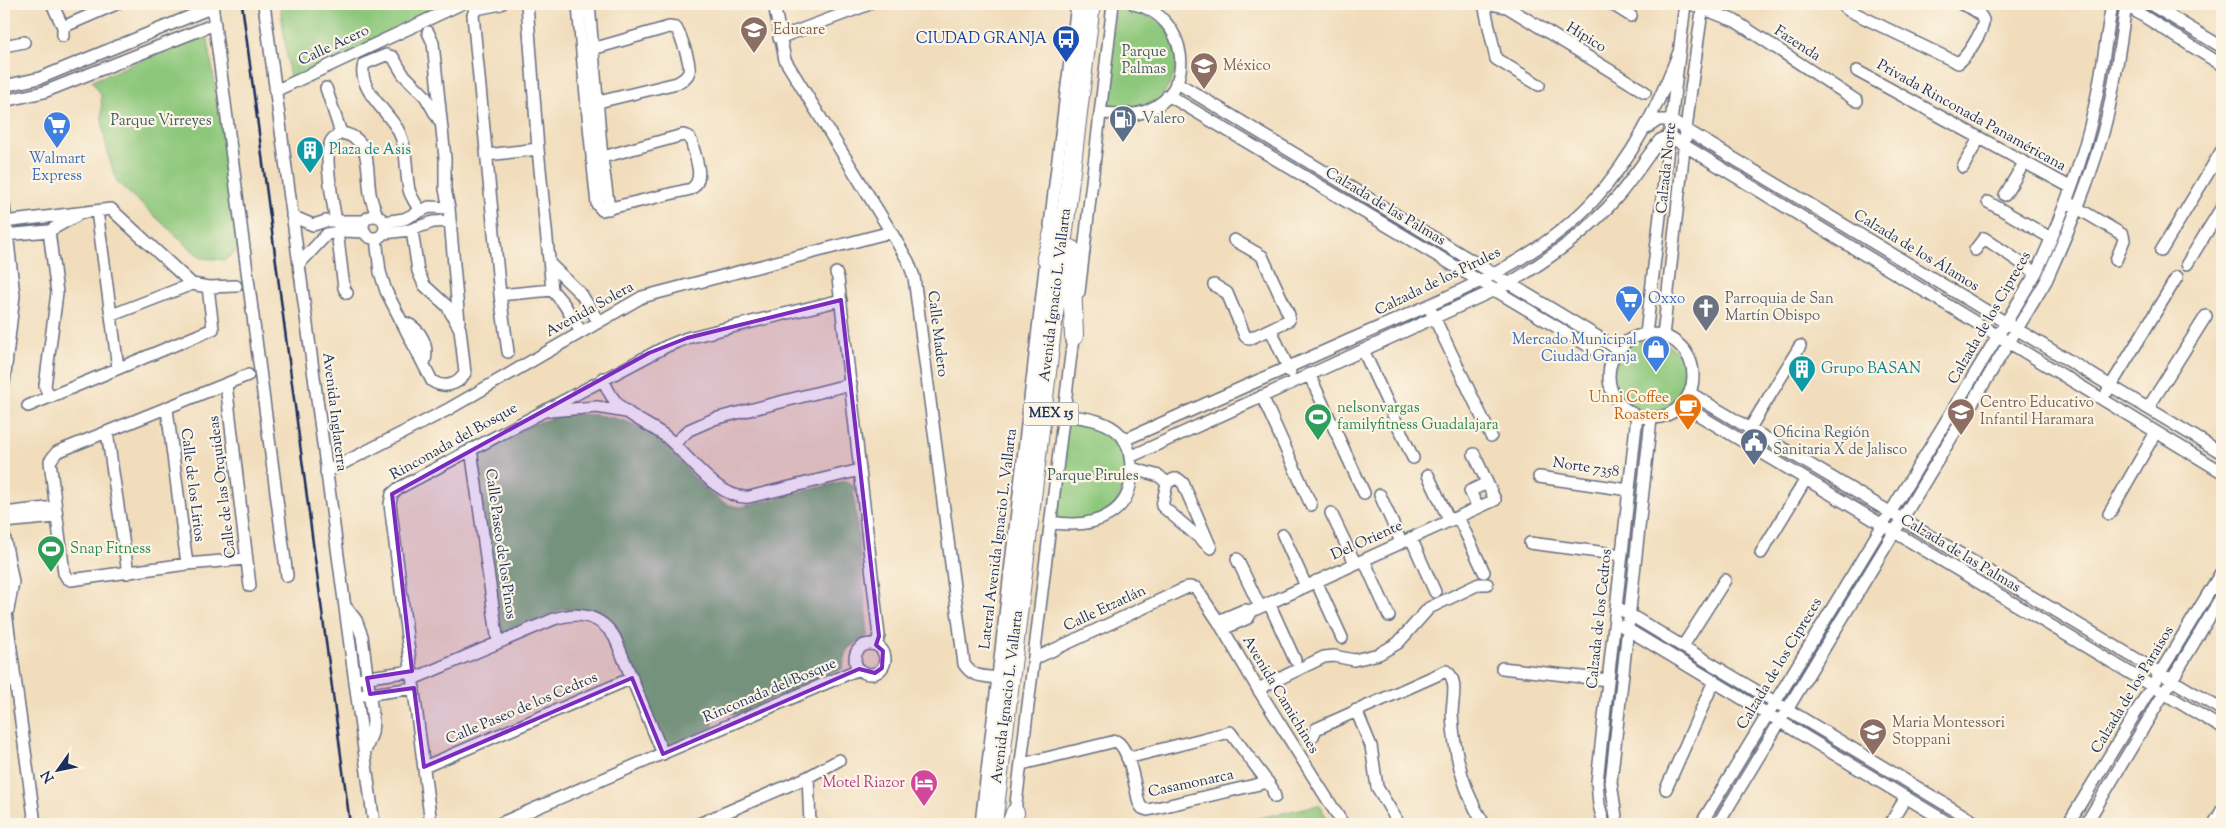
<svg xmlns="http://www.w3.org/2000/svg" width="2226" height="828" viewBox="0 0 2226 828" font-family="'Sorts Mill Goudy',serif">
  <rect width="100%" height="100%" fill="#fcf5e5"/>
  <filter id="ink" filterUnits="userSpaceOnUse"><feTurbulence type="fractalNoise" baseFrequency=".02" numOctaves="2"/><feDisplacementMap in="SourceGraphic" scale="10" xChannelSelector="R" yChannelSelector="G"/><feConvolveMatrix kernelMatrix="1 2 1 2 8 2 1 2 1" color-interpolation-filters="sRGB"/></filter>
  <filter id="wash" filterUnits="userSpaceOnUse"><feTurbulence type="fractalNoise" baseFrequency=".0096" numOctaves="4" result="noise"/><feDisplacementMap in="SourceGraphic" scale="20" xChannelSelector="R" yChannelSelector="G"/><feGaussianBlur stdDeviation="1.12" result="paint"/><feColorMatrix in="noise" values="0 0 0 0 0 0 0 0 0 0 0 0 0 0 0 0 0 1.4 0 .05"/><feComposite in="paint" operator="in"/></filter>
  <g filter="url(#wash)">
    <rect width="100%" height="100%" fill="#f1ddbc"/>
    <!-- green -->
    <path fill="#8dc77c" stroke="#547b6d" d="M280 4H455L290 80Z
      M1116 5C1128 10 1149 15 1159 22 1188 42 1179 86 1152 104 1138 113 1120 110 1104 109Z
      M207 33 239 250 224 260 201 258 117 182 109 158 105 140 102 119 101 95 92 81Z
      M1614 376a36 36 0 1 1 72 0a36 36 0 1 1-72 0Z
      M1067 420 1095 424 1120 440 1126 464 1125 485 1115 505 1093 520 1054 521Z
      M1319 805 1331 824H1232L1318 805Z"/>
    <!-- forest -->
    <path fill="#72ac6c" stroke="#466e65" d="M580 414C609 415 636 421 660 440 683 459 710 508 742 507L844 481H848L853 486 868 634 865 638 848 648 842 669 735 715 726 710 713 718V727L668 747 663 746 615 636 587 611 563 609 507 633H502L476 455C507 434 542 416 580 414Z"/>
  </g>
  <g filter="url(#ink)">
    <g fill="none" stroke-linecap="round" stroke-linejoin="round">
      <!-- minor casing -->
      <g stroke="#666c7f" stroke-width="14">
        <path id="minor" d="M52 4 63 27V36
          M212 4 287 576
          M264 4 374 824
          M501 4 476 9 473 15 500 295 508 352
          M527 4 538 149 552 290 564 304 581 332
          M578 4C583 71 590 137 597 204L602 210 691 189C706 179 695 158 692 143L689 137 683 135 592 160
          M589 4 602 158 609 209
          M774 4 785 60 891 232 908 261 914 277 964 664C972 677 983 676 998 678
          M1484 4 1496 59 1539 85
          M1491 4 1507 7 1645 92
          M1612 4 1631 16
          M1691 4 1735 21 1857 101
          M1842 4 1848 10 1958 63C1966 58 1985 29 1983 20 1980 11 1969 7 1961 4
          M2124 4 2222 65
          M2150 4 2222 47
          M63 27 116 4
          M428 32 433 43 445 158V189L449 208 459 322
          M779 38 867 5
          M4 46 24 42
          M582 52 669 27 676 28C681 36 691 63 689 72 687 78 682 80 677 83L586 105
          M1857 71 2070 187
          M1176 82 1618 349
          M4 86 40 78 213 7
          M326 88 341 133
          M275 91 461 4
          M1168 95 1612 360
          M4 101 44 92 215 24
          M1101 113C1115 113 1132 117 1146 111 1200 91 1187 15 1134 4
          M1647 128 1658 120H1670L2222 453
          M487 155 538 149
          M1963 167 1979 138
          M2005 195 2024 163
          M1988 202 2051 238
          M2069 203 2123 235 2124 240 2116 260
          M4 206 14 295 4 383
          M97 211 118 368
          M420 211C416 204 411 197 409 190 405 170 408 149 398 130 388 112 356 87 364 64L386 55 393 57 403 74 425 96 439 120
          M292 216 313 225 326 221H365
          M363 227a11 11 0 1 1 22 0a11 11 0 1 1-22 0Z
          M336 221C333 204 324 158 330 144 331 139 336 136 341 133 373 138 366 169 370 193 371 201 375 209 377 216
          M4 222 111 209 192 284 208 287 236 286
          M384 222 404 219 429 207 449 208
          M1050 225 1077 4
          M49 231 57 293 45 386 49 397
          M337 231 344 288 347 293
          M384 233 410 230 433 222 450 221
          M4 235 49 231 76 216
          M376 238 380 272 386 291 432 381C444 389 458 385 465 373L460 329 447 306 424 285 418 271 412 230
          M1975 250 1984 238 2036 273
          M2161 251 2222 150
          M300 263 327 234 344 231 365 232
          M2187 264 2222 207
          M551 265 581 294 598 321
          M836 273 838 278 879 636 876 645
          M1214 285 1227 293 1245 336 1249 339 1289 320V315L1262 256 1234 240
          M1079 292 1113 4
          M500 295 552 290
          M1431 311 1491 436
          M112 315 192 284
          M403 322C421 328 430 346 424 364
          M1271 330 1290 372
          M1609 376a42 42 0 1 1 84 0a42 42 0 1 1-84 0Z
          M1646 334 1685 4
          M1663 336 1689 104 1703 4
          M1363 350 1413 458
          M1309 374 1364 493
          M603 378C606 387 610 395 616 402 628 416 648 424 664 435 687 453 717 500 749 497L860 470
          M226 384 250 586
          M2107 392 2177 277
          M1690 393 2222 710
          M1262 396 1311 505
          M1682 405 2222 728
          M28 406 213 329 208 287
          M2148 408 2206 316
          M167 409 187 564
          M549 411 597 407 626 412
          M1750 428 1800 346
          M107 432 128 573
          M1124 440C1200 406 1276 372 1352 339 1433 303 1532 267 1593 201 1634 156 1657 108 1679 52
          M674 444 689 430 714 419 851 384
          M471 449 498 643
          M1130 457 1510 283C1550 258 1589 231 1619 195 1634 177 1646 158 1660 140L1669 136 2222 472
          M1131 468 1159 476 1167 483
          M326 472 447 410 642 297 891 232
          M1428 475 1449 520
          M1539 477 1629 490
          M1174 479H1178L1183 483 1211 548 1162 506 1167 483Z
          M1380 495 1401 542
          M1478 508 1470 491 1487 483
          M4 513 55 507
          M1331 513 1355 563
          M2109 514 2156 432
          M1458 517 1484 572
          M4 522 56 517
          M1051 522C1094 530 1136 514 1131 464 1130 454 1128 442 1121 435 1106 419 1084 418 1064 415
          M4 535 13 582 8 610
          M1283 535 1306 586
          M1411 538 1435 592
          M1530 543 1622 555
          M1761 553 1806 479
          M246 559 187 564 71 580 67 578 64 573 50 461 57 452 248 375
          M1237 559 1260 607
          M1364 560 1389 616
          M1316 581 1342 638
          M4 598 35 824
          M1269 603 1295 660
          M346 607 356 620 362 636 373 721 372 733 366 749
          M1617 607 1978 824
          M1252 611 1495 500 1474 454
          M1218 621 1244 610 1252 611
          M1622 626 1950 824
          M1223 629 1248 618 1252 611
          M855 659a15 15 0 1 1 30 0a15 15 0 1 1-30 0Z
          M1683 646 1725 580
          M1034 659 1188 587 1196 588 1218 621 1258 689 1343 824
          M1502 668 1608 680
          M362 678 412 671
          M413 679 554 619C578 611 601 615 615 638L663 754
          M1258 689 1324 657 1334 656 1354 660 1379 654 1398 643 1429 608 1479 584H1487
          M364 695 414 688
          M1356 710 1371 746 1377 787 1399 824
          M1313 736 1316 729 1446 671C1459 679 1452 701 1452 714 1454 753 1463 791 1484 824
          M1127 758 1230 732 1272 788 1275 797
          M1022 764 1116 741C1130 748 1135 788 1139 803L1142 808 1148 810 1268 782
          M424 767 632 678
          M808 777 810 824
          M1666 789 1714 681
          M1014 820 1074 330
          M431 824 390 504 392 494 399 488 667 346 687 338 841 300
          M499 824 859 669
          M699 824 808 777 839 760
          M981 824 1047 251
          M1604 824 1599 805 1597 782 1637 416
          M1617 824 1611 782 1651 419
          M1701 824 2036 273C2060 221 2082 165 2094 109 2102 74 2106 39 2112 4
          M1718 824 2046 281C2070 227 2095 170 2108 113 2116 77 2121 40 2126 4
          M1890 824 1906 797
          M2068 824 2222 571
          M2086 824 2222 596
          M2214 824 2222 810"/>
      </g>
      <!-- highway casing -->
      <g stroke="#666c7f" stroke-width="20">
        <path id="highway" d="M1071 249 1074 336
          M1046 258 1057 218
          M993 824 1091 4
          M1011 824 1015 813"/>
      </g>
      <!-- minor -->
      <use href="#minor" stroke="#fff" stroke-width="11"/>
      <!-- highway -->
      <use href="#highway" stroke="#fff" stroke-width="18"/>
      <!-- rail -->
      <path stroke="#1b2f5e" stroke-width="2.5" d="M242 4 350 824"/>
    </g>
  </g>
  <!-- marked area -->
  <path fill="#7b2cbf" fill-opacity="0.2" stroke="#7b2cbf" stroke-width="4" stroke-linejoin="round" d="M841 300 879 636 876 645 883 651 882 668 875 673 859 669 663 754 632 678 424 767 414 688 370 694 367 678 412 671 392 494 649 353 687 338Z"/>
  <!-- icons -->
  <defs>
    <g id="school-pin" transform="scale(1.4375)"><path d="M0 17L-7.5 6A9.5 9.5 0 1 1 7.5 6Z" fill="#8d6e63" stroke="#fcf5e5"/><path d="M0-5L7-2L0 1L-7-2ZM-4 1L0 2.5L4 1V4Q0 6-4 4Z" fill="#fff"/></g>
    <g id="bus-pin" transform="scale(1.4375)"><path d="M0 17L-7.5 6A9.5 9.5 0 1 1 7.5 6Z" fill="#1a4fb4" stroke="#fcf5e5"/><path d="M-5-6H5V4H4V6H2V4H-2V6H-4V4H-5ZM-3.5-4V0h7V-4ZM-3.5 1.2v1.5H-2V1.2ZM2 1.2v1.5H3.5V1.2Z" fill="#fff"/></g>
    <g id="fuel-pin" transform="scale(1.4375)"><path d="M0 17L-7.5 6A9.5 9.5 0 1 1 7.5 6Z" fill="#5c6f8a" stroke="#fcf5e5"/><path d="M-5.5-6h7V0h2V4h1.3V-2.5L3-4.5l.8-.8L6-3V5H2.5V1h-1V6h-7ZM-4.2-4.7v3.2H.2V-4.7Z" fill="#fff"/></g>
    <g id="supermarket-pin" transform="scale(1.4375)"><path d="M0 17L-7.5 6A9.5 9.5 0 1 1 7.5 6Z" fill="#3f7fe0" stroke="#fcf5e5"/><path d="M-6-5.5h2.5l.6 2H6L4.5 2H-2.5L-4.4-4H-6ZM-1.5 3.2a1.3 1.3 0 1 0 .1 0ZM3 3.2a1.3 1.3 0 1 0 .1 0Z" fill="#fff"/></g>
    <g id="building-pin" transform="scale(1.4375)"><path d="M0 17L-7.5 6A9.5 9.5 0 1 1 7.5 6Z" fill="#0f9aa8" stroke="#fcf5e5"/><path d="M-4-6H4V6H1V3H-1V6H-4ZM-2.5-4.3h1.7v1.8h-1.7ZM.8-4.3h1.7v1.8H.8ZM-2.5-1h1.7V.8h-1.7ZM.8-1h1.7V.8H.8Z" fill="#fff"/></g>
    <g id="church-pin" transform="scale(1.4375)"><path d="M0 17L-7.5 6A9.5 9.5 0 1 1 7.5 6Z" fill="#6b7280" stroke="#fcf5e5"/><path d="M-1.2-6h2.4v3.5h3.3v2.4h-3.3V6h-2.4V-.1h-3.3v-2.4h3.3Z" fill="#fff"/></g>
    <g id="shop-pin" transform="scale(1.4375)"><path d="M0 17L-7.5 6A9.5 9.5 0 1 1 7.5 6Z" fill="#3f7fe0" stroke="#fcf5e5"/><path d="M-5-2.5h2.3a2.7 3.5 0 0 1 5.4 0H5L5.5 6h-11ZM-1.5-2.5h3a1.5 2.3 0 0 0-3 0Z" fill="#fff"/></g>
    <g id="cafe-pin" transform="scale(1.4375)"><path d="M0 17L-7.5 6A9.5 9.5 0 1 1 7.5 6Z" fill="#e8710a" stroke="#fcf5e5"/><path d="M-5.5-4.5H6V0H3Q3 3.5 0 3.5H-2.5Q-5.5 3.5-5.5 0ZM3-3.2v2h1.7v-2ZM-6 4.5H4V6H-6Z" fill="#fff"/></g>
    <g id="stadium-pin" transform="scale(1.4375)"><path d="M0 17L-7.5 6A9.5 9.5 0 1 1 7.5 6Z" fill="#2e9e5b" stroke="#fcf5e5"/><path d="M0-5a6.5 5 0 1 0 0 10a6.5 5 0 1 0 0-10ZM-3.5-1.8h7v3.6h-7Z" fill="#fff"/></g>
    <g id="civic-pin" transform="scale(1.4375)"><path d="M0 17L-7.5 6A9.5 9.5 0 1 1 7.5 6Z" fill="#5c6f8a" stroke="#fcf5e5"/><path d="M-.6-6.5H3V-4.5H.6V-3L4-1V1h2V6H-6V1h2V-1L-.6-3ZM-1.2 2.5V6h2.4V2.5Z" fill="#fff"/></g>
    <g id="hotel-pin" transform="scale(1.4375)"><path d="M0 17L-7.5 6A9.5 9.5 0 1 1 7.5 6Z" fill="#d1479c" stroke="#fcf5e5"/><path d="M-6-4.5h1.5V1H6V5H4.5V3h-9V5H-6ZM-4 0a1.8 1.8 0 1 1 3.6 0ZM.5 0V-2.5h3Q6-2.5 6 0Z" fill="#fff"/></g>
  </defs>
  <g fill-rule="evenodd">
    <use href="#school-pin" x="754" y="30"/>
    <use href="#bus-pin" x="1066" y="39"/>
    <use href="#school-pin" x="1204" y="66"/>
    <use href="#fuel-pin" x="1123" y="119"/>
    <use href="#supermarket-pin" x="57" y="125"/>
    <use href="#building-pin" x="310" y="150"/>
    <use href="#supermarket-pin" x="1629" y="299"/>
    <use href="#church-pin" x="1706" y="308"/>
    <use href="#shop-pin" x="1656" y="349"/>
    <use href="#building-pin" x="1802" y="369"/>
    <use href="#cafe-pin" x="1688" y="407"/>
    <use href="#school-pin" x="1961" y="412"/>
    <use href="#stadium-pin" x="1318" y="417"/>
    <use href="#civic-pin" x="1754" y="442"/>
    <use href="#stadium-pin" x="51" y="549"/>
    <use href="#school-pin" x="1873" y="732"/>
    <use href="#hotel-pin" x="924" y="783"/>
  </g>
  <g text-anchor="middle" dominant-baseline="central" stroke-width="4.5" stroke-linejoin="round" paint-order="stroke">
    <!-- shield labels -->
    <rect fill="#fcf5e5" stroke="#5e6a86" stroke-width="1" x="1023.5" y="402.5" width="55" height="23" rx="4"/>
    <g font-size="14" font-weight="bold" fill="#1b2f5e">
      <text x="1051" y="414">MEX 15</text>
    </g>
    <!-- education labels -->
    <g font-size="15" fill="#785e54" stroke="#fcf5e5" text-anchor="start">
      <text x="773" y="30">Educare</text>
      <text x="1223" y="66">México</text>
      <text x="1980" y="403">Centro Educativo<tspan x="1980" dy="17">Infantil Haramara</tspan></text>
      <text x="1892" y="723">Maria Montessori<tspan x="1892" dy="17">Stoppani</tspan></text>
    </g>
    <!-- street labels -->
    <g font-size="15" fill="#1b2f5e" stroke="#fcf5e5">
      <text transform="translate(1586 38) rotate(31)">Hípico</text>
      <text transform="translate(1797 44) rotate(33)">Fazenda</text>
      <text transform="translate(334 46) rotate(-25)">Calle Acero</text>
      <text transform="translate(1971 116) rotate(29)">Privada Rinconada Panaméricana</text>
      <text transform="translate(1667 168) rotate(-84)">Calzada Norte</text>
      <text transform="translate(1385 207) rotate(31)">Calzada de las Palmas</text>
      <text transform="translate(1916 251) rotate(31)">Calzada de los Álamos</text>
      <text transform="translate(1438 282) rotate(-26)">Calzada de los Pirules</text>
      <text transform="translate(1056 295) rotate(-83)">Avenida Ignacio L. Vallarta</text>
      <text transform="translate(590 310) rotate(-29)">Avenida Solera</text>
      <text transform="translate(1990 318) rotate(-60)">Calzada de los Cipreces</text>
      <text transform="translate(937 334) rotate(83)">Calle Madero</text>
      <text transform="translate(334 412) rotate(83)">Avenida Inglaterra</text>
      <text transform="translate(454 442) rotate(-29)">Rinconada del Bosque</text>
      <text transform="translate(1586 468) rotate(8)">Norte 7358</text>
      <text transform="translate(192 485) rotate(83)">Calle de los Lirios</text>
      <text transform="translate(223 487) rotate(-97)">Calle de las Orquídeas</text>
      <text transform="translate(999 539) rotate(-83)">Lateral Avenida Ignacio L. Vallarta</text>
      <text transform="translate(1367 541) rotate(-24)">Del Oriente</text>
      <text transform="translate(500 544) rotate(82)">Calle Paseo de los Pinos</text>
      <text transform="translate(1960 554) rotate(31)">Calzada de las Palmas</text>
      <text transform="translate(1105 609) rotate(-25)">Calle Etzatlán</text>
      <text transform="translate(1600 619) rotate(-84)">Calzada de los Cedros</text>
      <text transform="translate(1780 664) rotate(-59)">Calzada de los Cipreces</text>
      <text transform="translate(2133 690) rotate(-59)">Calzada de los Paraisos</text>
      <text transform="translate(770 691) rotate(-23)">Rinconada del Bosque</text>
      <text transform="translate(1280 695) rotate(59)">Avenida Camichines</text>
      <text transform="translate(1008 697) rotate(-83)">Avenida Ignacio L. Vallarta</text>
      <text transform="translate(522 709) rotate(-23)">Calle Paseo de los Cedros</text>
      <text transform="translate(1191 784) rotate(-12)">Casamonarca</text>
    </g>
    <!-- transit labels -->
    <g font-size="15" fill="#164399" stroke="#fcf5e5" text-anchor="end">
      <text x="1047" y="39">CIUDAD GRANJA</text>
    </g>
    <!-- park labels -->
    <g font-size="15" fill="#3d5d67" stroke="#fcf5e5">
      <text x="1144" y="52">Parque<tspan x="1144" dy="17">Palmas</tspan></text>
      <text x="161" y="121">Parque Virreyes</text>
      <text x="1093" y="476">Parque Pirules</text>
    </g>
    <!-- service labels -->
    <g font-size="15" fill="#4e5e75" stroke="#fcf5e5" text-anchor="start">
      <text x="1142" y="119">Valero</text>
      <text x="1773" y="433">Oficina Región<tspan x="1773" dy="17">Sanitaria X de Jalisco</tspan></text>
    </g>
    <!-- culture labels -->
    <g font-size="15" fill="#0d838f" stroke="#fcf5e5" text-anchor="start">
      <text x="329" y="150">Plaza de Asis</text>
      <text x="1821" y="369">Grupo BASAN</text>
    </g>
    <!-- shop labels -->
    <g font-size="15" fill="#366cbe" stroke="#fcf5e5">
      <text x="57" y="159">Walmart<tspan x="57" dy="17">Express</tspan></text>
      <text x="1648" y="299" text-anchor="start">Oxxo</text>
      <text x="1637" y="340" text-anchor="end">Mercado Municipal<tspan x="1637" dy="17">Ciudad Granja</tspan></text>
    </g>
    <!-- worship labels -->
    <g font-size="15" fill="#5b616d" stroke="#fcf5e5" text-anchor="start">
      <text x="1725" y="299">Parroquia de San<tspan x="1725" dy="17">Martín Obispo</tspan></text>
    </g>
    <!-- food labels -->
    <g font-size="15" fill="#c56008" stroke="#fcf5e5" text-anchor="end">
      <text x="1669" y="398">Unni Coffee<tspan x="1669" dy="17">Roasters</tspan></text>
    </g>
    <!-- leisure labels -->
    <g font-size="15" fill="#27864d" stroke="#fcf5e5" text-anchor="start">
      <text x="1337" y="408">nelsonvargas<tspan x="1337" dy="17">familyfitness Guadalajara</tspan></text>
      <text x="70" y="549">Snap Fitness</text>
    </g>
    <!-- hotel labels -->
    <g font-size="15" fill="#b23c85" stroke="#fcf5e5" text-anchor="end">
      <text x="905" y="783">Motel Riazor</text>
    </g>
  </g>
  <!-- margin -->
  <rect width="2226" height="828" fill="none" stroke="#fcf5e5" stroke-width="20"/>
  <!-- north arrow -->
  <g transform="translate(58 770) rotate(237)" stroke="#fcf5e5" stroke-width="4" paint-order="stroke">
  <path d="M0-4L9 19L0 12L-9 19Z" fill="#1b2f5e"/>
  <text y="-8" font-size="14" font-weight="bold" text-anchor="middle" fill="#1b2f5e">N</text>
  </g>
</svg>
